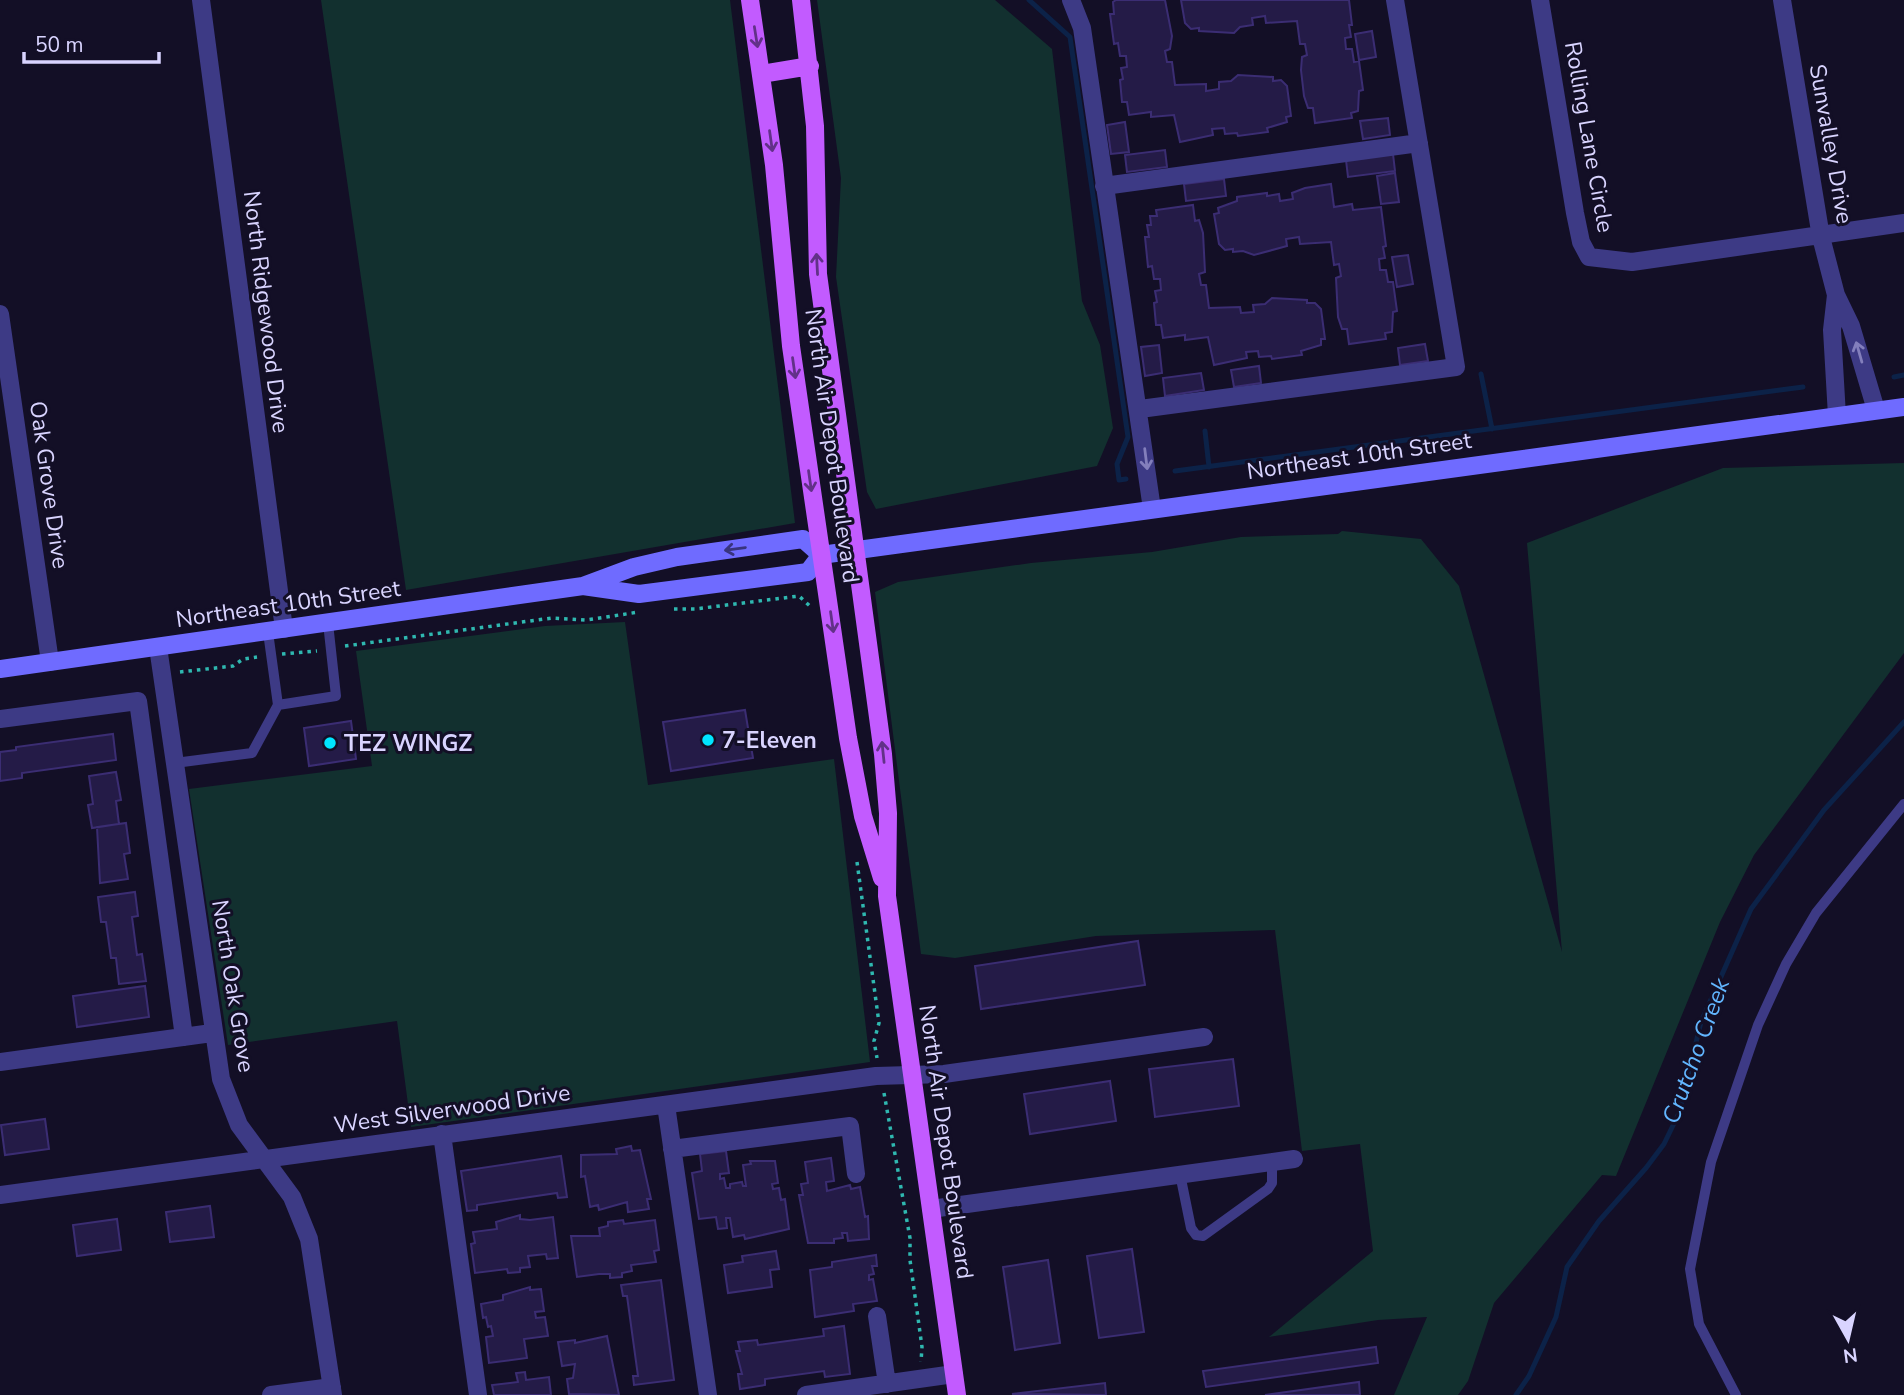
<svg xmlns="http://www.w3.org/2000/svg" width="1904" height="1395" viewBox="0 0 1904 1395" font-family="'Nunito Sans',sans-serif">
  <rect width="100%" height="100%" fill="#130f26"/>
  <!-- green -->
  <path fill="#12302f" d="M321 0H730L795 523 406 590Z
    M817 0H995L1052 49 1082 301 1100 345 1113 428 1097 466 876 509 867 492 836 277 841 178Z
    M1904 463V653L1754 855 1720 922 1616 1176 1602 1175 1494 1303 1468 1381 1458 1395H1394L1427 1317 1378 1320 1269 1337 1373 1251 1360 1144 1302 1151 1275 930 1096 936 955 958 921 954 875 592 898 582 1031 563 1152 552 1241 537 1338 534 1342 531 1421 539 1459 586 1562 952 1527 543 1723 468Z
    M625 622 648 785 834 759 870 1062 411 1127 397 1021 228 1045 189 789 372 766 356 651 545 626Z"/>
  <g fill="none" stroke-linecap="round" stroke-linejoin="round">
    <!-- stream -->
    <path stroke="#0c2248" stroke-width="5" d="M1029 0 1070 37 1128 437 1117 464 1119 480 1126 479
      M1481 374 1492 429
      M1894 377 1904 375
      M1205 431 1209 467
      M1175 471 1803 387
      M1516 1395 1529 1376 1556 1317 1567 1267 1599 1221 1646 1168 1664 1144 1679 1113 1701 1022 1751 909 1824 810 1904 722"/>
  </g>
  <!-- building -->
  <path fill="#241b47" stroke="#3b2d73" stroke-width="2" d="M1116 0H1165L1172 36 1170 49 1165 51 1167 62H1172L1175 85 1206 84V91L1219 89V82L1231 81 1238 75 1273 77V81L1281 80 1287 86 1291 116 1286 117 1287 122 1267 128 1268 132 1238 136 1237 133 1225 134 1224 128 1212 129 1213 135 1180 142 1174 115 1151 117V112L1129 115 1127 102H1122L1120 80 1123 79 1121 68 1127 67 1126 56H1120L1118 43 1114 44 1110 14H1114L1113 2Z
    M1181 0H1349L1352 25H1349L1351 37 1345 38 1346 49H1352L1354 62 1359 61 1363 90 1359 91 1358 111 1351 113 1352 118 1315 123 1313 108H1308L1304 96 1301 70 1302 57 1307 55 1305 44H1300L1297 21 1266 23 1265 16 1252 18 1253 25 1240 27 1234 33 1199 31V28L1191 29 1185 23Z
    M1372 31 1376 57 1359 60 1355 34Z
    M1388 118 1390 135 1363 139 1360 121Z
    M1125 122 1129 152 1111 154 1107 125Z
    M1165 150 1167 167 1127 172 1125 155Z
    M1393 154 1395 171 1348 177 1346 160Z
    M1395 173 1399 202 1381 204 1377 176Z
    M1224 179 1226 196 1186 201 1184 184Z
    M1331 184 1334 207 1352 204 1353 210 1381 207 1386 246 1383 247 1385 258 1379 259 1380 270H1386L1388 282H1393L1397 311 1393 312 1392 332 1385 333 1386 339 1349 344 1347 329H1342L1338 317 1336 278 1341 276 1339 264 1334 265 1331 242 1300 244 1299 237 1286 239 1287 246 1254 255 1243 251 1233 252V249L1225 250 1219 244 1214 214 1219 213 1218 208 1237 201V197L1267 193V196L1279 194 1280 201 1293 199 1292 193 1305 188Z
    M1193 205 1195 221 1199 220 1203 233 1205 272 1199 274 1201 285H1206L1209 308 1240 307 1241 313 1254 312 1253 305 1265 304 1272 298 1307 300V303H1315L1321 309 1325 339H1321V345L1301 351 1302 355 1272 359 1271 356 1259 357 1258 351 1246 352 1247 358 1214 365 1208 337 1185 340V335L1163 338 1161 325H1156L1154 303 1157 302 1155 291 1161 290 1160 279H1154L1152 266 1148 267 1145 237H1149L1147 225H1151L1150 216H1157L1156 210Z
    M1408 255 1413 284 1397 287 1392 257Z
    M1425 344 1428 361 1400 365 1398 348Z
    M1159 345 1162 373 1145 376 1141 347Z
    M1259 366 1261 383 1234 387 1231 370Z
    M1201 373 1204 390 1165 396 1163 378Z
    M745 710 753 758 671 771 663 722Z
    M351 721 356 759 309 766 304 728Z
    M113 734 116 760 22 773V778L0 781V752L16 750V747Z
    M116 772 121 800 116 801 119 824 92 828 88 805 93 804 89 776Z
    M126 823 130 853 124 854 128 879 100 883 97 827Z
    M135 892 138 916 132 917 137 955 142 954 146 981 119 984 116 958H111L106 922H101L98 897Z
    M1138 941 1145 985 981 1009 975 966Z
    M145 986 149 1017 77 1027 73 996Z
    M1233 1059 1239 1106 1155 1117 1149 1069Z
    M1110 1081 1116 1121 1030 1134 1024 1094Z
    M45 1119 49 1149 5 1155 1 1125Z
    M631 1146 632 1151 640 1150 651 1199H647L649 1209 628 1212 627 1202 599 1210 598 1205 590 1207 585 1176 581 1177V1155L617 1154 616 1149Z
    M726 1151 729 1173 720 1174V1179L724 1178 726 1188H730V1184L742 1182 743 1186H746L743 1165 751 1164 750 1161H775L778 1183 772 1184 773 1189 779 1188 781 1200 785 1199 789 1229 745 1239 744 1235 733 1237 730 1218H726L727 1228 718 1229 716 1217 699 1219 692 1173 702 1171 700 1154Z
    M561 1156 567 1197 558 1198 557 1193 477 1205V1210L467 1211 461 1171Z
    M831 1158 834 1181 826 1182 827 1191 850 1185 851 1189 860 1187 865 1217 868 1216 869 1239 848 1241 847 1233H842L843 1238 834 1239V1243H808L799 1195H803L801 1184 808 1183 805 1162Z
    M210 1206 214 1237 170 1242 166 1212Z
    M520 1215V1219L530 1220 553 1217 558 1258 547 1259 546 1254 528 1256 530 1267 520 1268V1272L508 1273 507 1269 475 1273 471 1244 475 1243 473 1232 497 1229 496 1222Z
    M117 1219 121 1250 77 1256 73 1225Z
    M623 1220 624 1224 655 1220 659 1250 654 1251 656 1262 631 1265 632 1271 622 1273V1277L610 1278V1274H599L577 1277 571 1236H600L599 1228 608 1226V1222Z
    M1132 1249 1144 1332 1099 1338 1087 1256Z
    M776 1251 779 1269 770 1270 772 1287 728 1293 724 1265 743 1262 742 1256Z
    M876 1255 877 1266H872L874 1274 869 1275V1280L873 1279 877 1301 853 1304 854 1311 815 1317 810 1270 832 1267V1262Z
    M1048 1260 1060 1343 1015 1350 1003 1267Z
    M661 1280 674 1380 634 1385 633 1376H638L627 1296H623L621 1285Z
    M530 1287V1290L541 1289 544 1311 535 1312 536 1318 545 1317 548 1336 524 1339 527 1358 489 1363 486 1337 493 1336 491 1326 488 1327 486 1317 483 1318 481 1304 503 1300V1295Z
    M844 1326 850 1374 825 1377 824 1371 765 1379V1385L740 1389 738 1374H742L736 1351H740L738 1342 757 1340 758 1345 824 1336 823 1329Z
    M607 1336 619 1395 569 1394 567 1379 573 1378 575 1364 562 1366 558 1342 575 1340V1343Z
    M1376 1347 1378 1363 1206 1387 1203 1371Z
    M525 1372 526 1380 549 1377 551 1395H494L492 1385 518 1382 516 1373Z
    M1359 1382 1360 1395H1265Z
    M1105 1383 1106 1395 1012 1394Z"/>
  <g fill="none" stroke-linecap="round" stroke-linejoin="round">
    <!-- path -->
    <path stroke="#2fb8b0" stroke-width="3.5" stroke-dasharray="3.5 5" stroke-linecap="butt" d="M674 609H695L799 596 812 608
      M345 646 552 618 586 620 639 612
      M282 654 317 651
      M180 672 233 666 243 659 257 657
      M857 862 879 1023 874 1041 877 1058
      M884 1093 910 1238V1260L922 1347 921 1362"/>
    <!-- lane -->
    <path stroke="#3d3a85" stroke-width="10" d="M278 705 336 696 328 623
      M175 763 252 753 278 705 268 632
      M1180 1174 1191 1228 1196 1235 1203 1236 1268 1189 1272 1183V1162
      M1736 1395 1699 1324 1690 1269 1711 1162 1758 1025 1786 964 1816 913 1904 804"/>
    <!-- street -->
    <path stroke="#3d3a85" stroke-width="18" d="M201 0 284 629
      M1071 0 1082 28 1152 509
      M1540 0 1575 213 1581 242 1589 257 1632 262 1904 223
      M1782 0 1821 237 1836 295 1851 326 1876 410
      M1104 186 1419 143
      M1836 295 1832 330 1837 416
      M0 314 50 662
      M1140 409 1456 367 1395 0
      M158 647 221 1079 239 1125 292 1197 309 1239 333 1395
      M0 719 138 701 184 1037
      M0 1062 212 1033
      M666 1105 708 1395
      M442 1134 478 1395
      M672 1149 850 1126 856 1174
      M0 1195 876 1076 944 1074 1204 1037
      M931 1209 1294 1159
      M877 1316 887 1384
      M271 1395 332 1387
      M806 1395 954 1374"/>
    <!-- secondary -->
    <path stroke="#6f6bff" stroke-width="18" d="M583 586 639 594 808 572 821 555 1904 407
      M0 669 583 586 634 567 677 557 803 539 821 555"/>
    <!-- primary -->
    <path stroke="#c25bff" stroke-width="18" d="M750 0 774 165 791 346 848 738 863 816 882 878
      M801 0 815 126 818 274 883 754 888 813 887 896 957 1395
      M761 74 810 66"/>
  </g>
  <!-- one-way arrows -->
  <defs><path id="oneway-shaft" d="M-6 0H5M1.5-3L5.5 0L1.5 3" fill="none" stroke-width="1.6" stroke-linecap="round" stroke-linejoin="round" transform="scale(1.75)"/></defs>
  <g stroke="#623188">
    <use href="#oneway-shaft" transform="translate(756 37) rotate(81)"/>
    <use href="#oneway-shaft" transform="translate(771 141) rotate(82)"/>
    <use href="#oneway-shaft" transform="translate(817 264) rotate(-93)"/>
    <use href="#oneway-shaft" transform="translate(794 368) rotate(82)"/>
    <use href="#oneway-shaft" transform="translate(810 481) rotate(82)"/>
    <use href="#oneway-shaft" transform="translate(832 622) rotate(82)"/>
    <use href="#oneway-shaft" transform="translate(883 752) rotate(-96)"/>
  </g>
  <g stroke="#837fbc">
    <use href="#oneway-shaft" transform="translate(1859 352) rotate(-106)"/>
    <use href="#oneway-shaft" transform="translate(1146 459) rotate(83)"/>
  </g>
  <use stroke="#38347d" href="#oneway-shaft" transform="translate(735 549) rotate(172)"/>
  <!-- markers -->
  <g fill="#00e5ff" stroke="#130f26" stroke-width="2.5">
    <circle cx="708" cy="740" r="7"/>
    <circle cx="330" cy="743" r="7"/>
  </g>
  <g text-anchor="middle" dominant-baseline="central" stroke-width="6" stroke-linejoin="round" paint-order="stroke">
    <!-- street labels -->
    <g font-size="23" fill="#d9d4ff" stroke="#130f26">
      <text transform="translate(1589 137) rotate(80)">Rolling Lane Circle</text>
      <text transform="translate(1831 144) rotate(80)">Sunvalley Drive</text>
      <text transform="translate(266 312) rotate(83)">North Ridgewood Drive</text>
      <text transform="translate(832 446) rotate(82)">North Air Depot Boulevard</text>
      <text transform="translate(1359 456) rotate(-8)">Northeast 10th Street</text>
      <text transform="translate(49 485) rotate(82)">Oak Grove Drive</text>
      <text transform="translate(288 604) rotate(-8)">Northeast 10th Street</text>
      <text transform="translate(233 986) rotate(81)">North Oak Grove</text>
      <text transform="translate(452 1109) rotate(-8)">West Silverwood Drive</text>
      <text transform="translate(946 1142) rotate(82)">North Air Depot Boulevard</text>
    </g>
    <!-- poi labels -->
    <g font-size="23" font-weight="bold" fill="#d9d4ff" stroke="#130f26" text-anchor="start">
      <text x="722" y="740">7-Eleven</text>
      <text x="344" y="743">TEZ WINGZ</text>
    </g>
    <!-- water labels -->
    <g font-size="24" font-style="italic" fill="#62b6ff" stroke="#130f26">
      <text transform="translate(1696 1051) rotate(-70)">Crutcho Creek</text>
    </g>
  </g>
  <!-- north arrow -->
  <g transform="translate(1848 1339) rotate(172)" stroke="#130f26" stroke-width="5" paint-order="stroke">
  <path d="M0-5L12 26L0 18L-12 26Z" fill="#d9d4ff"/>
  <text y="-10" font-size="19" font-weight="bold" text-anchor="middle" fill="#d9d4ff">N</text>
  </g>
  <!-- scale -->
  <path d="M24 52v10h135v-10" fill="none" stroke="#d9d4ff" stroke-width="3.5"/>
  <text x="35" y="52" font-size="21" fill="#d9d4ff" stroke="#130f26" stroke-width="5" paint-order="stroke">50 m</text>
</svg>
